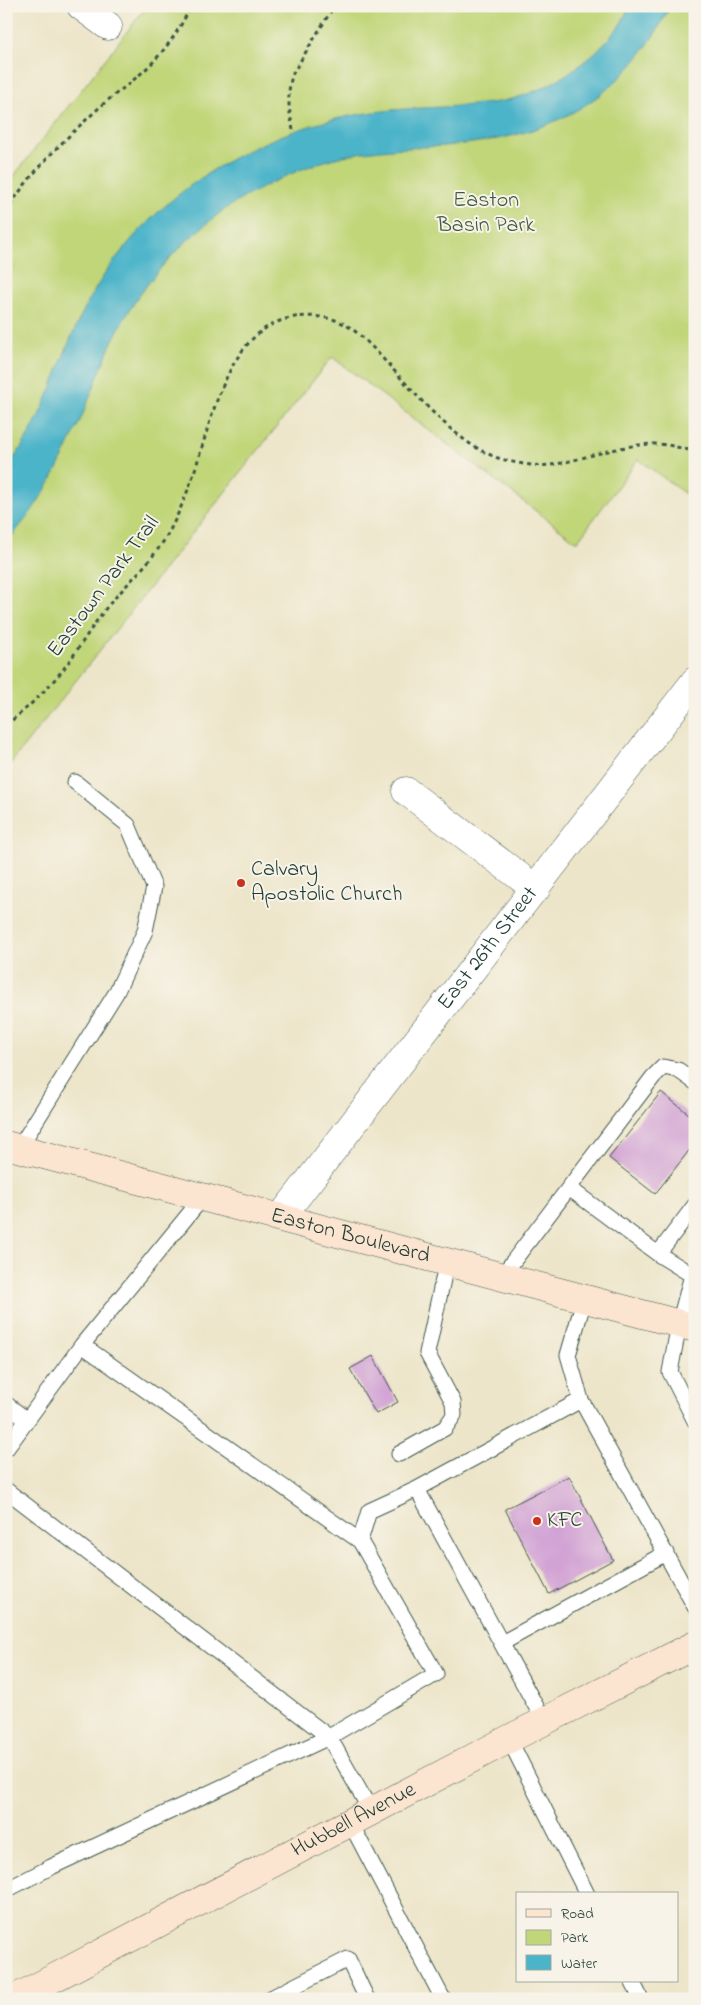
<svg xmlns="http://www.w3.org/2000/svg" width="701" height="2005" viewBox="0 0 701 2005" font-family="'Indie Flower',sans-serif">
  <rect width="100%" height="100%" fill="#f7f3e8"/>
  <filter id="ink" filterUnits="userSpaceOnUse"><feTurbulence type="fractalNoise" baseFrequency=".02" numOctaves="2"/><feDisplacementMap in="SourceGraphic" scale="10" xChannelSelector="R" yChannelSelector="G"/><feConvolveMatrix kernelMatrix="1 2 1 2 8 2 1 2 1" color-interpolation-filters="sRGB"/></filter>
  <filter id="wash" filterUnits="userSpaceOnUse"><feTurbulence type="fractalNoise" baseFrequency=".0096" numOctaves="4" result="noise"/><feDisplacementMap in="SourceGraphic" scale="20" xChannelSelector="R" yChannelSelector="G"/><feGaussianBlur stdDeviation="1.12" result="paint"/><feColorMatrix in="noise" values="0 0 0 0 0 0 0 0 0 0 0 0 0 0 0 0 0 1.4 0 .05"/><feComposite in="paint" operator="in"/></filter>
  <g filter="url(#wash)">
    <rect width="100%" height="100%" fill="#ede5c9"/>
    <!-- green -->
    <path fill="#c1d679" stroke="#708a56" d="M147 6H695V501L638 459 577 542 332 357 6 769V186Z"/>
    <!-- water -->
    <path fill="#4bb4c9" stroke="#35787e" d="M630 6H670C630 90 563 132 472 143 431 149 389 146 348 155 309 163 264 185 230 206 221 211 213 219 204 226 165 258 133 298 111 344 100 370 91 396 80 421 67 449 54 478 37 503 28 517 17 530 6 543 6 522 3 495 6 475 8 464 19 452 24 443 37 421 48 397 57 373 69 340 83 308 102 278 160 190 257 131 361 114 406 106 452 109 497 102 541 96 593 62 619 26 623 20 626 13 630 6Z"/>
    <g id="blocks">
      <!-- building -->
      <path fill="#d1a2d4" d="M661 1092 695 1119V1143L655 1194 609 1158Z
        M373 1356 398 1402 376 1414 350 1369Z
        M569 1476 613 1560 549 1594 505 1509Z"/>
    </g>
  </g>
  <g filter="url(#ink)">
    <use href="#blocks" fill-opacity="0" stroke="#3e564a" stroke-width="1"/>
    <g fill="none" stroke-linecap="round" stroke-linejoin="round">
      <!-- service casing -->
      <g stroke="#3e564a" stroke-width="17">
        <path id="service" d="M19 1148 116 993 145 931 154 887 128 825 75 782
          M569 1188 658 1254 695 1205
          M658 1254 692 1275 679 1324 670 1372 695 1421
          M502 1276 653 1077 663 1067 678 1070 695 1082
          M82 1345 360 1541
          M581 1400 568 1355 585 1297
          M6 1404 27 1420
          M6 1449 82 1345 203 1197
          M399 1454 445 1428 454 1415 453 1402 427 1353 447 1261
          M6 1490 329 1737 371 1811
          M502 1643 666 1553
          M544 1721 417 1489 581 1400 695 1607
          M509 1739 587 1894
          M350 1822 443 1999
          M6 1890 51 1867 329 1737 436 1674 360 1541 369 1511 417 1489
          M632 1981 641 1999
          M269 1999 348 1959 367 1999"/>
      </g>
      <!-- minor casing -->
      <g stroke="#3e564a" stroke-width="29">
        <g id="minor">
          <path d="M81 6 108 26"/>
          <path d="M406 791 536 889"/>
          <path id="s1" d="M281 1217 695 681"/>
        </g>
      </g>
      <!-- secondary casing -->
      <g stroke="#3e564a" stroke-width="29">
        <g id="secondary">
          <path id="s2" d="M6 1145 695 1328"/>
          <path id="s3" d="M14 1999 509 1739 695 1645"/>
        </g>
      </g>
      <!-- path -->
      <path stroke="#3e564a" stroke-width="3" stroke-dasharray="4 4" stroke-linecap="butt" d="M293 130C289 110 286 93 293 73L334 6
        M6 212C31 171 65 139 100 107 112 96 126 87 138 76 161 57 178 33 191 6
        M6 725C28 708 48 689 65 667 80 647 92 626 107 607 128 582 153 561 169 532 181 509 191 484 198 460 218 396 238 302 327 318 352 322 371 346 388 364 418 396 455 443 498 458 514 463 534 467 551 465 586 459 620 444 656 444 669 444 682 449 695 451"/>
      <!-- service -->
      <use href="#service" stroke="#fff" stroke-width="15"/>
      <!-- minor -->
      <use href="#minor" stroke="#fff" stroke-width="28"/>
      <!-- secondary -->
      <use href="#secondary" stroke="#fce5d0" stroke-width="28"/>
    </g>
  </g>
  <!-- markers -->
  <g fill="#c8321e" stroke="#f7f3e8" stroke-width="2">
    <circle cx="241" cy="883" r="5"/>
    <circle cx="537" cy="1521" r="5"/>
  </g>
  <g text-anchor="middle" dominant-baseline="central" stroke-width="4" stroke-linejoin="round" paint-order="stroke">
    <!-- park labels -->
    <g font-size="22" fill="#3f5c42" stroke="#f7f3e8">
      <text x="486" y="201">Easton<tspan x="486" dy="25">Basin Park</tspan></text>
    </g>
    <!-- street labels -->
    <g font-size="22" fill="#1f3d34" stroke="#f7f3e8">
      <text transform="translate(104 587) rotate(-53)">Eastown Park Trail</text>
      <text stroke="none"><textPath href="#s1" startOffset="339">East 26th Street</textPath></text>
      <text stroke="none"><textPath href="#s2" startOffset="356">Easton Boulevard</textPath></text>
      <text stroke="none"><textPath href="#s3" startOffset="384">Hubbell Avenue</textPath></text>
    </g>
    <!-- poi labels -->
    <g font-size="22" fill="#1f3d34" stroke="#f7f3e8" text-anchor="start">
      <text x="251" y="870">Calvary<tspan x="251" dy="25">Apostolic Church</tspan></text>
      <text x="547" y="1521">KFC</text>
    </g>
  </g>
  <!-- margin -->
  <rect width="701" height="2005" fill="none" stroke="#f7f3e8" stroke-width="25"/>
  <!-- legend -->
  <rect x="516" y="1892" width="162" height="90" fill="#f7f3e8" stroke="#a1aaa0"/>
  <rect x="526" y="1909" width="25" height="8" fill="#fce5d0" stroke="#a1aaa0"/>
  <text x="561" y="1918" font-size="15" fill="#1f3d34">Road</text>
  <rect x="526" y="1930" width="25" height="15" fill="#c1d679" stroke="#a1aaa0"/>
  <text x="561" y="1942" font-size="15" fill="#1f3d34">Park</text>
  <rect x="526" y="1955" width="25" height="15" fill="#4bb4c9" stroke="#a1aaa0"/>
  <text x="561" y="1968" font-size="15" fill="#1f3d34">Water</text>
</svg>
